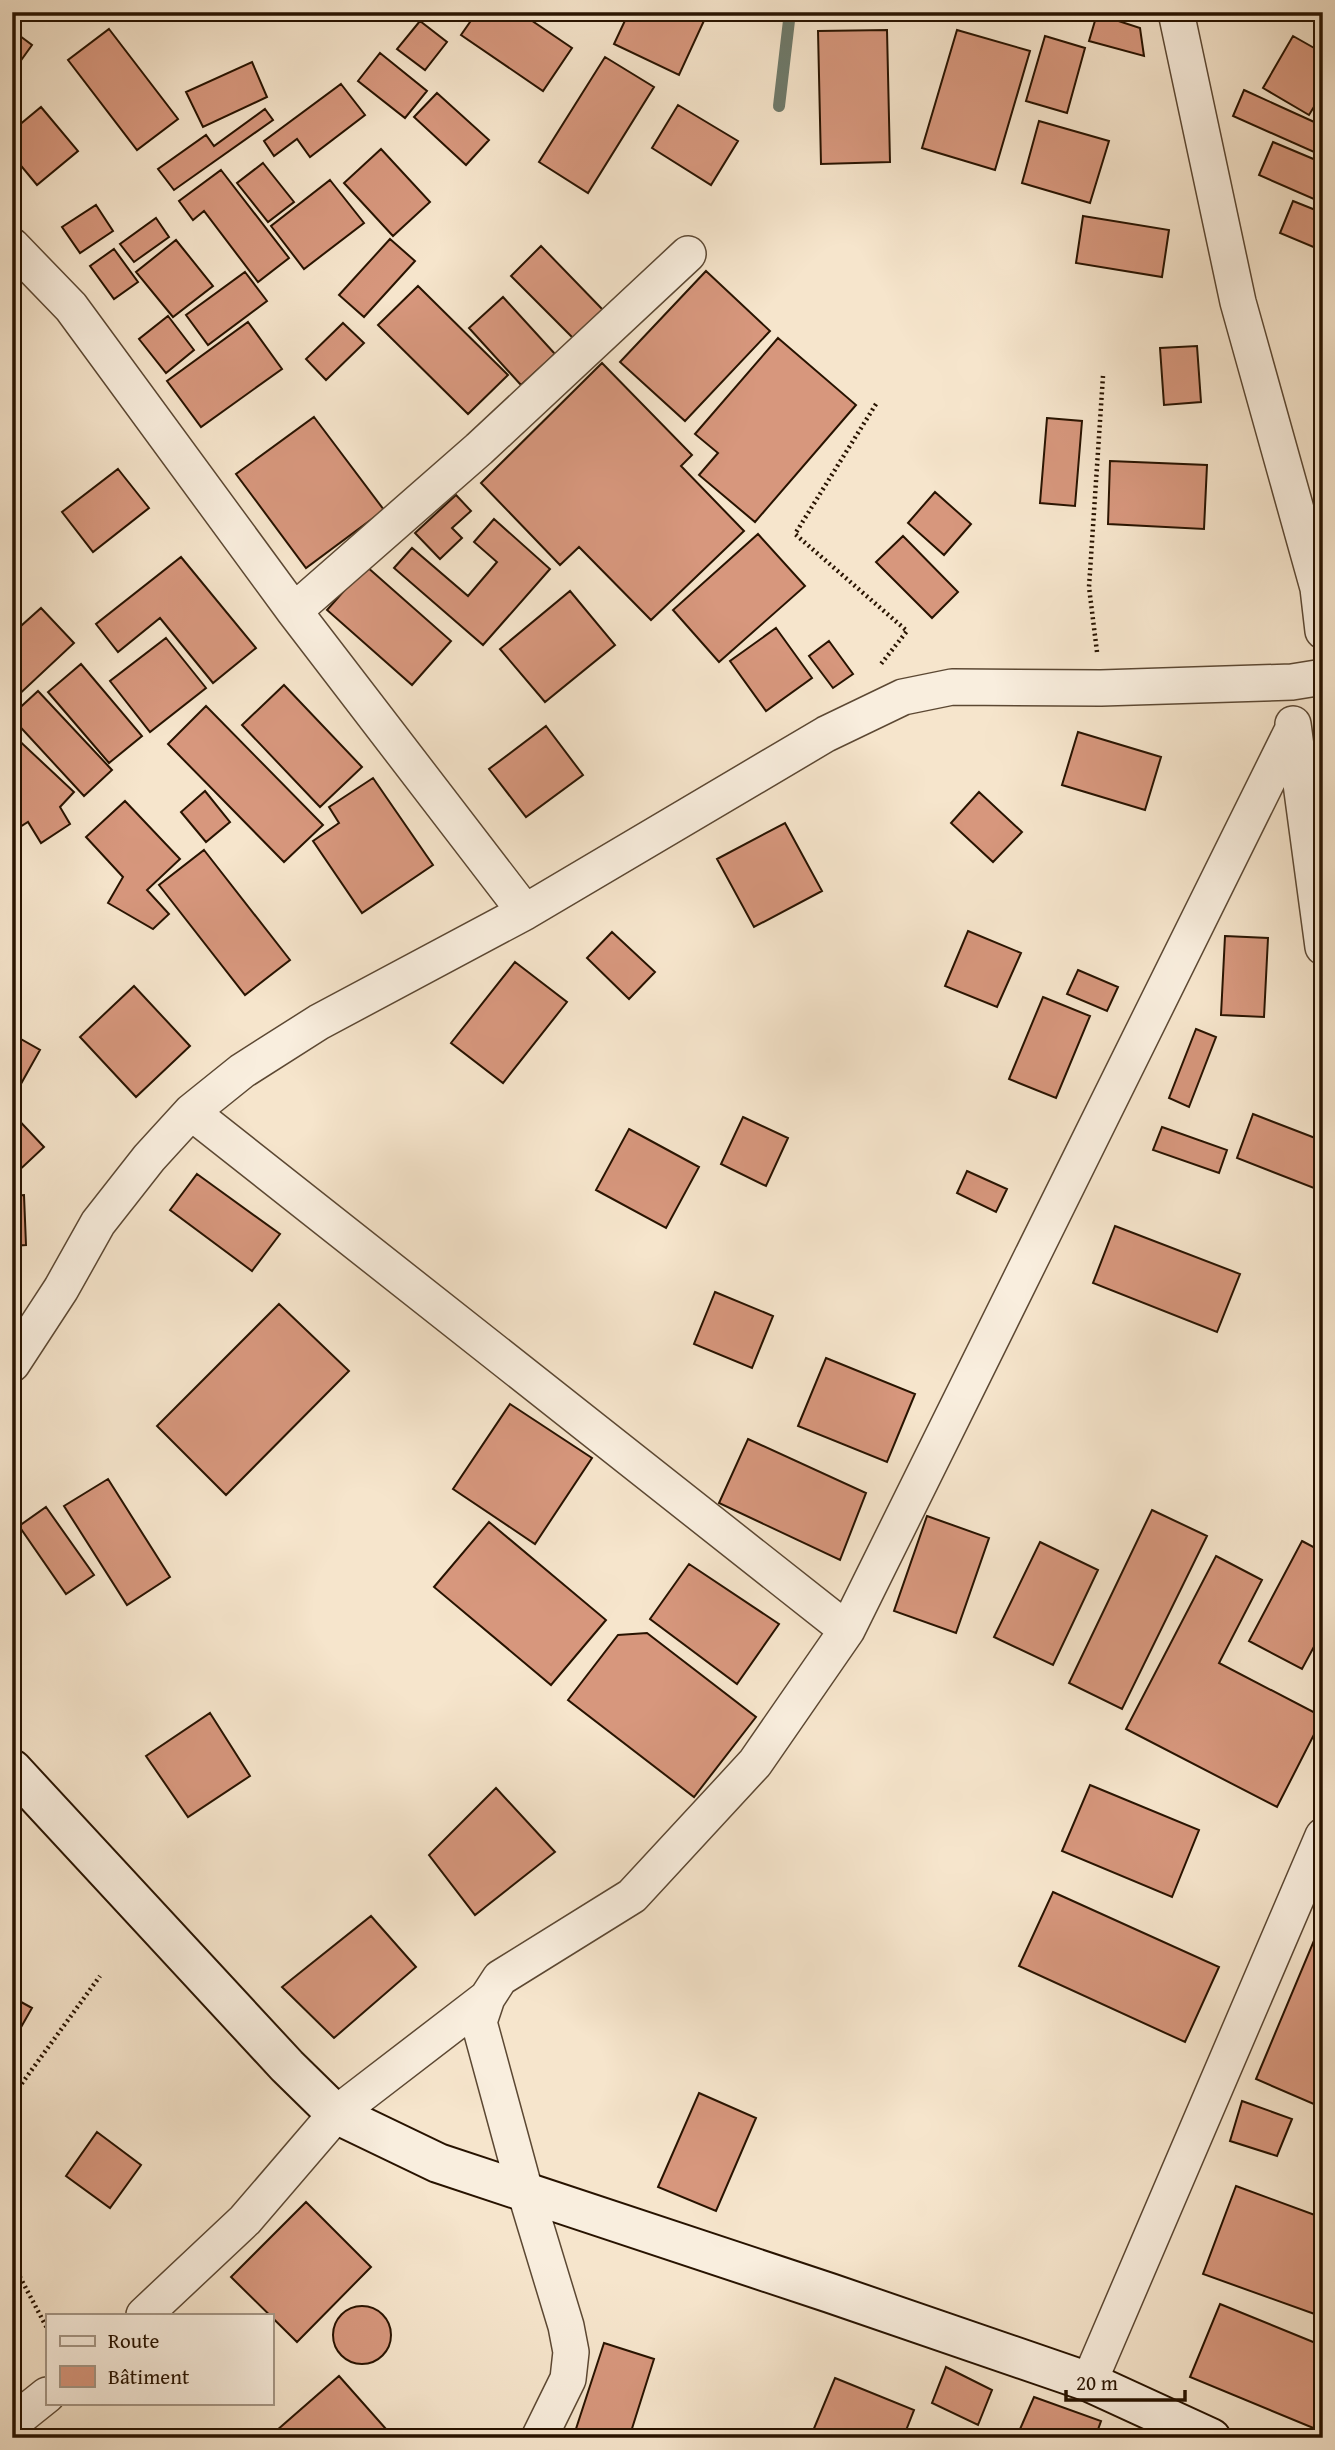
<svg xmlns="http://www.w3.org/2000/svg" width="1335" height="2450" viewBox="0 0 1335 2450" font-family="'Gentium Book Plus',serif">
  <rect width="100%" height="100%" fill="#f6e5cc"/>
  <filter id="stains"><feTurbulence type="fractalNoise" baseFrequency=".00286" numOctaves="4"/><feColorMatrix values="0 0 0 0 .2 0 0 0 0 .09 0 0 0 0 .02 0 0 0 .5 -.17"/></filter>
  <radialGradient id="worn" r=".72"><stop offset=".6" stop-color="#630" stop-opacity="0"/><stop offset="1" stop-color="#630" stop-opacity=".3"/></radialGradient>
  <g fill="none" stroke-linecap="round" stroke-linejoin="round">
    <!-- stream -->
    <path stroke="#6e7a6b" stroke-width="12" d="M779 106 790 12"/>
  </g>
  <!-- building -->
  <path fill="#d7977d" stroke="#281300" stroke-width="2" d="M477 12H519L572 48 543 91 461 35Z
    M629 12H708L679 75 614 44Z
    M1097 14 1140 28 1144 56 1089 41Z
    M420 21 447 42 425 70 397 49Z
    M109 29 178 119 137 150 68 60Z
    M12 30 32 45 12 73Z
    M887 30 890 162 821 164 818 31Z
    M957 30 1030 51 995 170 922 148Z
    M1045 36 1085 48 1067 113 1026 101Z
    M1293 36 1323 53V92L1309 115 1263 88Z
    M380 53 427 91 405 118 358 81Z
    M605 57 654 87 588 193 539 162Z
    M252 62 267 97 203 127 186 92Z
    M341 84 365 115 310 157 297 139 274 156 264 141Z
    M1244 90 1323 126V156L1233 116Z
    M437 93 489 140 466 165 414 117Z
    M678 105 738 141 711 185 652 148Z
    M41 107 78 151 37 185 12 155V131Z
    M265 109 273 120 174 190 158 169 206 135 214 146Z
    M1039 121 1109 141 1090 203 1022 183Z
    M1273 142 1323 163V203L1259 175Z
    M381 149 430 202 393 236 344 183Z
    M263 163 294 202 268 222 237 183Z
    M221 170 289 258 258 282 204 211 193 220 179 201Z
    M330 180 364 223 304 269 271 226Z
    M1293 201 1323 213V251L1280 233Z
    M96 205 113 231 80 253 62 227Z
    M1083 216 1169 230 1162 277 1076 263Z
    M156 218 169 237 134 262 120 244Z
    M390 239 415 261 364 317 339 295Z
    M176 240 213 286 173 317 136 272Z
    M541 246 604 311 574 339 511 276Z
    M114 249 138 282 114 299 90 266Z
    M706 271 770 331 685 421 620 362Z
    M245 272 267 301 208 345 186 315Z
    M418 286 508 375 468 414 378 325Z
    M503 297 555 354 521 385 469 328Z
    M168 316 194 350 166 373 139 339Z
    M248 322 282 369 201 427 167 381Z
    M343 323 364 343 326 380 306 359Z
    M778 338 856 405 755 522 699 475 718 453 695 434Z
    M1197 346 1201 402 1164 405 1160 348Z
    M602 363 692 455 681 466 744 531 651 620 579 547 560 565 481 483Z
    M314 417 384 510 306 568 236 474Z
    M1047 418 1082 421 1075 506 1040 503Z
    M1110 461 1207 465 1204 529 1108 524Z
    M118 469 149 508 93 552 62 512Z
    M935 492 971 524 944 555 908 523Z
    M456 495 471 511 452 528 462 538 440 559 415 533Z
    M494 519 550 569 483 645 394 568 412 548 468 596 497 562 474 542Z
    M758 534 805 586 719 662 673 610Z
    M903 536 958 592 932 618 876 562Z
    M181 557 256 648 213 683 160 618 118 652 96 624Z
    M366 566 451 641 412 685 327 610Z
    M570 591 615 645 545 702 500 649Z
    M41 608 74 643 12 701V634Z
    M776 628 812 678 766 711 730 661Z
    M166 638 206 688 150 732 110 681Z
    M829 641 853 674 833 688 809 656Z
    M81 664 142 736 109 763 48 692Z
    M284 685 362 767 320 807 242 725Z
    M38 691 112 770 84 796 12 718V715Z
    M206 706 323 825 284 862 168 744Z
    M546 726 583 775 526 817 489 769Z
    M1078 732 1161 757 1145 810 1062 785Z
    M12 734 74 792 60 807 70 824 41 843 28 822 12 832Z
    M373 778 433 865 362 913 313 841 339 823 329 807Z
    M205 791 230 822 206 842 181 812Z
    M979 792 1022 832 993 862 951 823Z
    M125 801 180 859 147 890 169 914 153 929 108 903 123 877 86 837Z
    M785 823 822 891 754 927 717 859Z
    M204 850 290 960 245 995 159 885Z
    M968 931 1021 953 997 1007 945 986Z
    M612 932 655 972 629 999 587 958Z
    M1225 936 1268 938 1264 1017 1221 1015Z
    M515 962 567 1002 503 1083 451 1043Z
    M1078 970 1118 987 1107 1011 1067 994Z
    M134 986 190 1046 136 1097 80 1037Z
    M1043 997 1090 1016 1056 1098 1009 1079Z
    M1196 1029 1216 1037 1189 1107 1169 1098Z
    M12 1034 40 1050 13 1098 12 1097Z
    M12 1113 44 1147 12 1177Z
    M1253 1114 1323 1141V1179L1319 1190 1237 1158Z
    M743 1117 788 1138 766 1186 721 1164Z
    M1162 1127 1227 1150 1219 1173 1153 1150Z
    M629 1129 699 1167 666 1228 596 1190Z
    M967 1171 1007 1189 996 1212 957 1193Z
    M197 1174 280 1234 252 1271 170 1210Z
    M24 1195 26 1245 12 1246V1196Z
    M1115 1226 1240 1274 1217 1332 1093 1283Z
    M715 1292 773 1316 752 1368 694 1344Z
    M279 1304 349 1371 226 1495 157 1426Z
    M826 1358 915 1394 887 1462 798 1426Z
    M510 1404 592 1458 535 1544 453 1489Z
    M748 1439 866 1493 840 1560 719 1503Z
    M108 1479 170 1577 127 1605 64 1506Z
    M46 1507 94 1575 66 1594 19 1526Z
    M1152 1510 1207 1536 1122 1709 1069 1683Z
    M927 1516 989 1538 956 1633 894 1611Z
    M489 1522 606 1620 551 1685 434 1587Z
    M1302 1541 1323 1552V1630L1302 1669 1249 1641Z
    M1040 1542 1098 1570 1053 1665 994 1637Z
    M1216 1556 1262 1580 1219 1663 1323 1717 1277 1807 1126 1729Z
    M689 1564 779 1624 737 1684 650 1619Z
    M647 1633 756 1717 694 1797 568 1700 618 1635Z
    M210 1713 250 1776 188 1817 146 1756Z
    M1090 1785 1199 1830 1172 1897 1062 1851Z
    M496 1788 555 1852 475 1915 429 1855Z
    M1053 1892 1219 1967 1185 2042 1019 1966Z
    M371 1916 416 1967 334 2038 282 1987Z
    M1318 1931 1323 1933V2108L1256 2079Z
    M12 1997 32 2008 12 2043Z
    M699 2093 756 2118 716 2211 658 2187Z
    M1242 2101 1292 2119 1277 2156 1230 2141Z
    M97 2132 141 2165 110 2208 66 2176Z
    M1236 2186 1323 2218V2317L1203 2274Z
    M306 2202 371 2267 297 2342 231 2277Z
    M1220 2304 1323 2346V2432L1190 2377Z
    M333 2335a29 29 0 1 1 58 0a29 29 0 1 1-58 0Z
    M604 2343 654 2359 629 2438H573Z
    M946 2367 992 2390 978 2425 932 2403Z
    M339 2376 394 2438H268Z
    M835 2378 914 2410 903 2438H810Z
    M1034 2397 1101 2421 1095 2438 1017 2436Z"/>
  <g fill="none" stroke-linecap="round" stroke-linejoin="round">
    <!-- street casing -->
    <g stroke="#5c4833" stroke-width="38">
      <path id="street" d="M1176 12 1238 302 1318 588
        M12 246 71 307 294 611 525 912
        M1323 575 1318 588 1323 631
        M294 611 479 449 688 254
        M1293 724 1323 947
        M191 1112 847 1630
        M12 1364 61 1289 98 1223 149 1158 191 1112 242 1071 319 1022 525 912 826 734 903 697 952 687 1101 688 1292 682 1323 677
        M144 2315 245 2220 336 2114 487 1998
        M1089 2382 1323 1836
        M12 2423 47 2395
        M539 2438 568 2379 571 2352 566 2326 525 2191 479 2022 487 1998 500 1978 632 1896 755 1763 847 1630 1293 729"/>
    </g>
    <!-- secondary casing -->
    <g stroke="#281300" stroke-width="42">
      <path id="secondary" d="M12 1769 287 2066 336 2114 438 2163 830 2293 1089 2382 1211 2438"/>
    </g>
    <!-- path -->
    <path stroke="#281300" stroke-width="4.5" stroke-dasharray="2 3.5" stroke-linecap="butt" d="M876 404 795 534 907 631 881 664
      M1097 652 1089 587 1103 376
      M12 2097 100 1976
      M12 2262 47 2328"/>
    <!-- street -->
    <use href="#street" stroke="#f9eede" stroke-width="35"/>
    <!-- secondary -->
    <use href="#secondary" stroke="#f9eede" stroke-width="38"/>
  </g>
  <!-- margin -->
  <rect width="1335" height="2450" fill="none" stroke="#f6e5cc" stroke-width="42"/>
  <rect x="14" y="14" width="1307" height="2422" fill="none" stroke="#281300" stroke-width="3.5"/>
  <rect x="21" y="21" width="1293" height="2408" fill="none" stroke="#281300" stroke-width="2"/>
  <!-- legend -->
  <rect x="46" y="2314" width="228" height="91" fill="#f9eede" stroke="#a59685" stroke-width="2"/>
  <rect x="60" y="2336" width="35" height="10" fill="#f9eede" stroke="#a59685" stroke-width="2"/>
  <text x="108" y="2348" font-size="21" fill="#281300">Route</text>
  <rect x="60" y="2366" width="35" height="21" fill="#d7977d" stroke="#a59685" stroke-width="2"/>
  <text x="108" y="2384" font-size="21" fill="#281300">Bâtiment</text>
  <!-- scale -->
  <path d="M1066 2390v10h119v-10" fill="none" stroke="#281300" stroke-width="3.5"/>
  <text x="1076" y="2390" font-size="21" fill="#281300" stroke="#f9eede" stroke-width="5" paint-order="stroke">20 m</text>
  <rect width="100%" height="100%" filter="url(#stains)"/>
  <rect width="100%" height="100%" fill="url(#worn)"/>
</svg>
